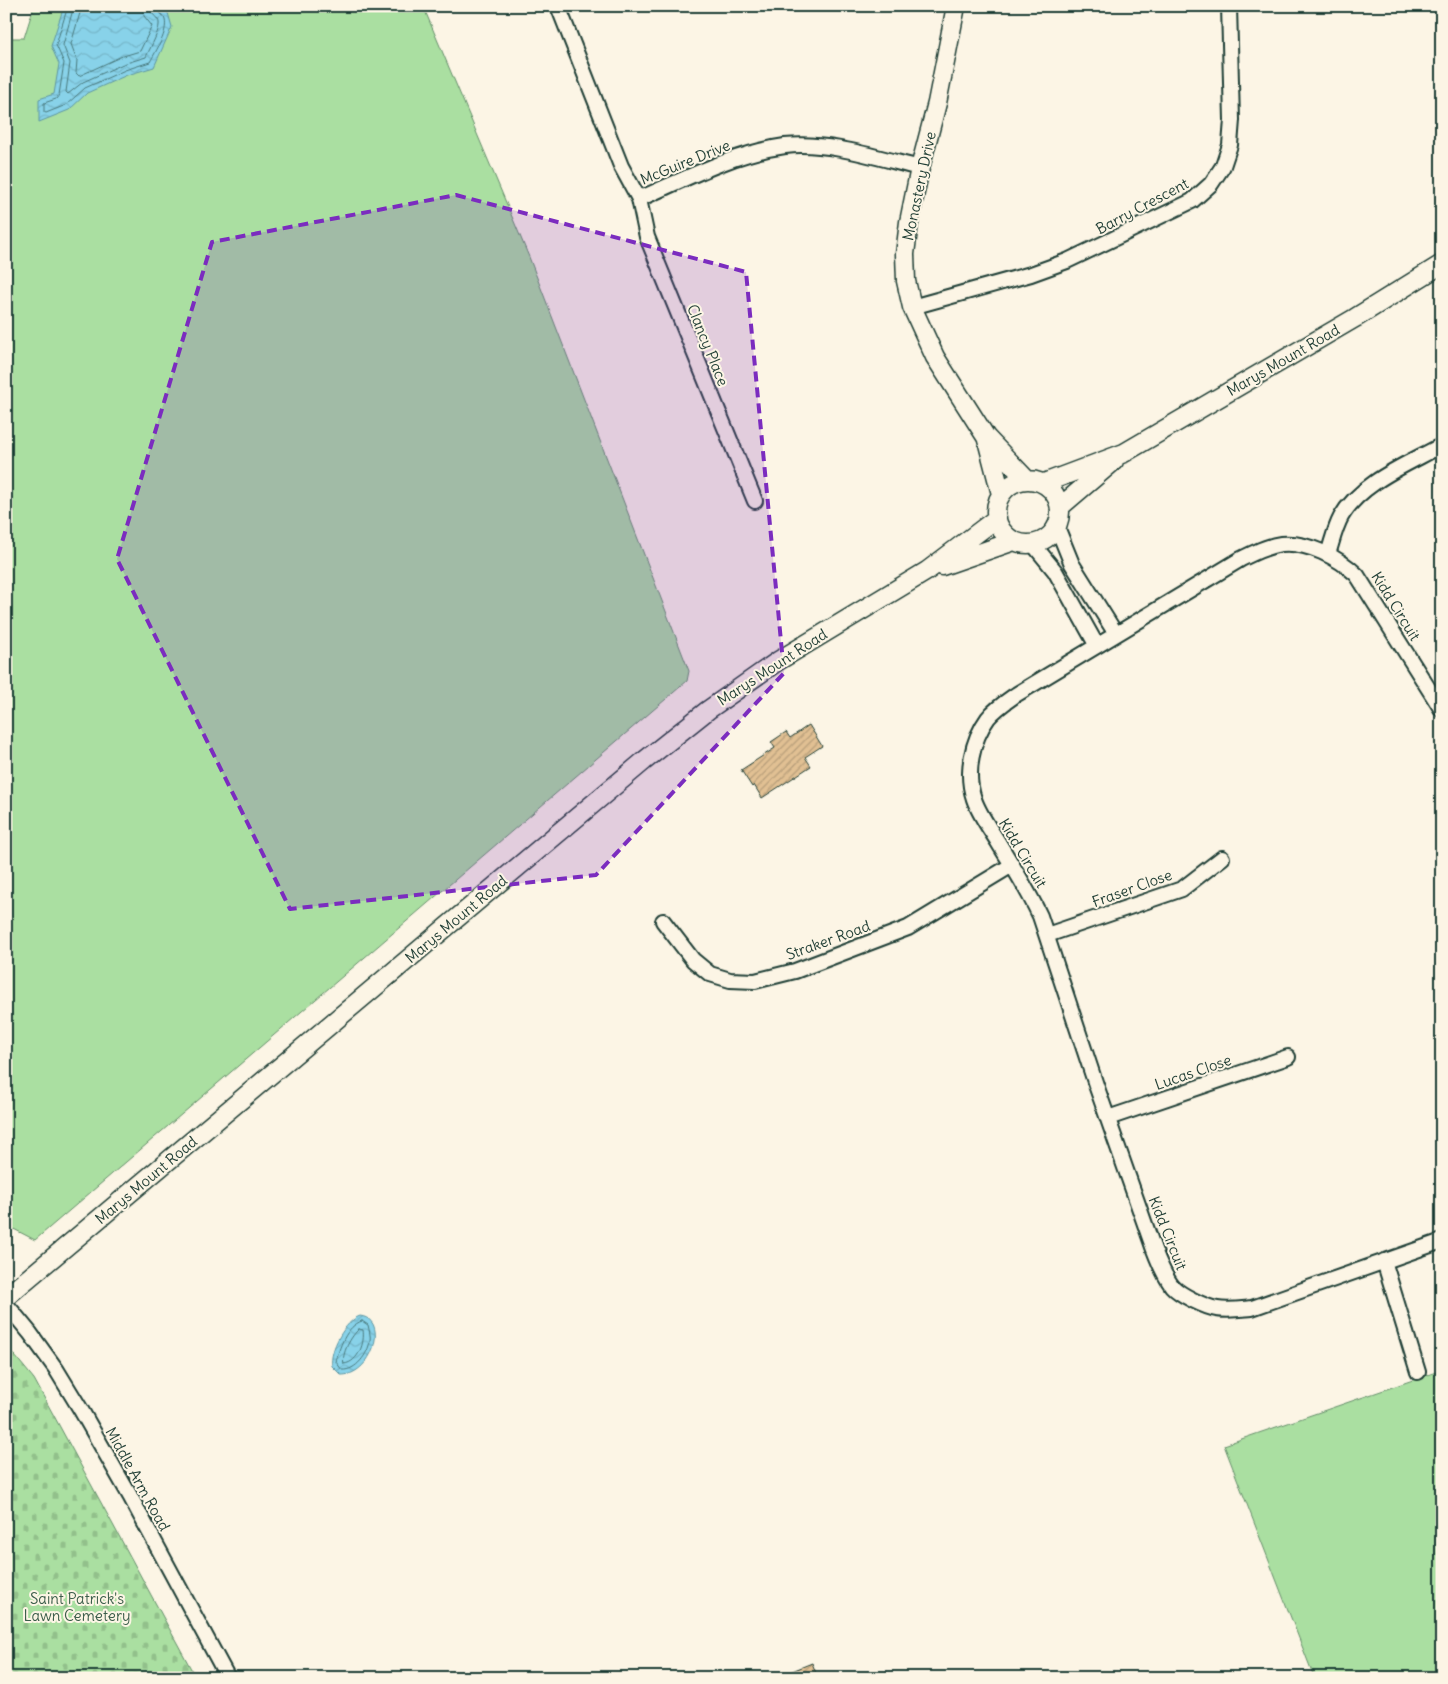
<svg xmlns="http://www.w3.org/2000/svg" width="1448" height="1684" viewBox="0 0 1448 1684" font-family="Delius,sans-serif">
  <defs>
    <pattern id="cemetery-stones" width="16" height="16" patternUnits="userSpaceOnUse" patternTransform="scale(1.25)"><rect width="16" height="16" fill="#aadfa1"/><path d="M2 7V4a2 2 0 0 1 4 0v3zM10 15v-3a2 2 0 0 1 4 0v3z" fill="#92c08b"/></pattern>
    <pattern id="water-waves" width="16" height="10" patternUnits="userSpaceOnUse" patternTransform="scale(1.25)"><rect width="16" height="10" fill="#88d2e9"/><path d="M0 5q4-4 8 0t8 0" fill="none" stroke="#75b5c8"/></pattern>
    <pattern id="building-hatch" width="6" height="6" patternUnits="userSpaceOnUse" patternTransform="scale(1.25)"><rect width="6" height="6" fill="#e1c093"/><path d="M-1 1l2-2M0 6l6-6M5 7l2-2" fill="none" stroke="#b69d79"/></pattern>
  </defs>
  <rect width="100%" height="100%" fill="#fcf5e5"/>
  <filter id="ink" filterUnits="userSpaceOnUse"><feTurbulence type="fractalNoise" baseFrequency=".02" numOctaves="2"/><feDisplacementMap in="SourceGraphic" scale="10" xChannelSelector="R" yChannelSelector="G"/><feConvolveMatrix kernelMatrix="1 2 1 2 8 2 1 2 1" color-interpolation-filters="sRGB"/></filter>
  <g filter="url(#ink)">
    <!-- green -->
    <path fill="#aadfa1" stroke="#648e6a" d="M34 6H423L529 257 689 671 687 681 35 1240 6 1225V38H24Z
      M1442 1370V1678H1312L1314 1677 1224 1445Z"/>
    <!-- cemetery -->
    <path fill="url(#cemetery-stones)" stroke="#648e6a" d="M6 1345 34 1379 196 1678H6Z"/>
    <!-- water -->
    <path fill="url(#water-waves)" stroke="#5e96a1" d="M64 6H158L168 13 172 27 154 67 127 75 87 93 69 110 39 122V99L54 94 59 64 51 46Z
      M360 1316C390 1319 372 1376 341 1375L332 1366C329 1350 345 1321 360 1316Z"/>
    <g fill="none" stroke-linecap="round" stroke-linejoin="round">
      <!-- shore -->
      <path stroke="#49797c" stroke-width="1" d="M68 6 56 45 64 63 59 95 56 99 44 103V112L46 113 66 105 85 88 125 70 150 62C156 51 168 32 165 20 163 13 157 13 156 6
        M74 6 63 45 70 63 66 92 68 94 83 82 123 64 146 57C149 50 163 26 158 20 154 14 150 14 150 6
        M82 6 71 44 77 60 76 73 79 76 120 57 140 51 152 26 144 16 142 6
        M362 1321 368 1325C369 1330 371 1336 370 1341 368 1354 356 1371 342 1370L336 1362C339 1348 346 1326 362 1321Z
        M359 1329 363 1330C365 1342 359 1362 344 1364 341 1354 351 1336 359 1329Z"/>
    </g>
    <!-- building -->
    <path fill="url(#building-hatch)" stroke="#1f3d34" d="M809 725 822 746 805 757 811 766 762 798 754 785 752 787 741 770 775 748 771 742 786 732 790 738Z
      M812 1663 818 1678H777V1677Z"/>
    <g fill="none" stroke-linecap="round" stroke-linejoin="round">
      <!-- minor casing -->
      <g stroke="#1f3d34" stroke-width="18">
        <path id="minor" d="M558 6 621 166 639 199C685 179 734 153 785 146 828 141 878 158 920 168
          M639 199 647 237 755 501
          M912 307 1031 274 1067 261 1192 201 1211 184 1223 166 1230 145 1232 120 1229 6
          M1057 527 1072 564 1116 634
          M1033 544 1055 571 1097 646
          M1328 554C1332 542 1335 528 1341 517 1361 482 1408 464 1442 445
          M1442 710 1357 575C1339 558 1307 541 1281 544 1267 546 1253 553 1241 559L1017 694C1007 701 996 708 988 718 972 740 965 773 974 799 979 814 990 829 998 842 1013 867 1028 890 1040 916L1096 1085 1153 1247C1158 1260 1163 1274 1172 1286 1180 1295 1205 1307 1217 1309 1229 1311 1241 1309 1252 1308L1442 1241
          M663 921 693 960 710 974 730 980 755 981 795 971 908 928 1012 865
          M1047 935 1182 889 1222 858
          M1108 1118 1288 1057
          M1384 1261 1418 1372
          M6 1304 30 1333 56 1369 81 1410 130 1496 228 1678"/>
      </g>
      <!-- tertiary casing -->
      <g stroke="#1f3d34" stroke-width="21">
        <path id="tertiary" d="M956 6 937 103 920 168 909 222 905 254 906 281 912 307 935 357 986 437 1027 480
          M987 440 1001 494
          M996 512a32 32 0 1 1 64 0a32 32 0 1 1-64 0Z
          M1044 483 1124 453 1355 318 1442 264
          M1060 507 1114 461
          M942 566 1014 541
          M6 1297 644 761 708 710 778 661 927 571 997 518"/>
      </g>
      <!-- minor -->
      <use href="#minor" stroke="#fcf5e5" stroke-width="14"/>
      <!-- tertiary -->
      <use href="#tertiary" stroke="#fcf5e5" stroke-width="18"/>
    </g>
  </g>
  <!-- marked area -->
  <path fill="#7b2cbf" fill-opacity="0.2" stroke="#7b2cbf" stroke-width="4" stroke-dasharray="10 6" stroke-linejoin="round" d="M456 195 746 272 784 673 596 875 290 909 117 559 212 242Z"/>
  <g text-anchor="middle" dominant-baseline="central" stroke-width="4" stroke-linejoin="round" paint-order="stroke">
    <!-- street labels -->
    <g font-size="15" fill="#1f3d34" stroke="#fcf5e5">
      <text transform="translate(685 162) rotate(-22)">McGuire Drive</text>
      <text transform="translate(919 186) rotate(-78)">Monastery Drive</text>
      <text transform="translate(1142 206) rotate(-28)">Barry Crescent</text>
      <text transform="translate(708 345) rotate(68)">Clancy Place</text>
      <text transform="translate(1283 360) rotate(-30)">Marys Mount Road</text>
      <text transform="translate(1396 606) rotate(58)">Kidd Circuit</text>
      <text transform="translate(772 667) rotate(-33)">Marys Mount Road</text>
      <text transform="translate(1023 853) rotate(59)">Kidd Circuit</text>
      <text transform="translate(1132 888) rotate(-20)">Fraser Close</text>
      <text transform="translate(456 919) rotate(-40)">Marys Mount Road</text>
      <text transform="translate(828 940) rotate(-20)">Straker Road</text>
      <text transform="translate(1193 1072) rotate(-19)">Lucas Close</text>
      <text transform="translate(146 1180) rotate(-40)">Marys Mount Road</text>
      <text transform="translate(1168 1233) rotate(68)">Kidd Circuit</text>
      <text transform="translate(138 1479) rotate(61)">Middle Arm Road</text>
    </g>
    <!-- park labels -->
    <g font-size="15" fill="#3b5d4a" stroke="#fcf5e5">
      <text x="77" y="1598">Saint Patrick's<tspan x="77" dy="17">Lawn Cemetery</tspan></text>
    </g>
  </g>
  <!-- margin -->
  <rect width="1448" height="1684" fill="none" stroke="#fcf5e5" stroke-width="25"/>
  <rect x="12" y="12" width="1423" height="1659" fill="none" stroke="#1f3d34" stroke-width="2" filter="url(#ink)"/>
</svg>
